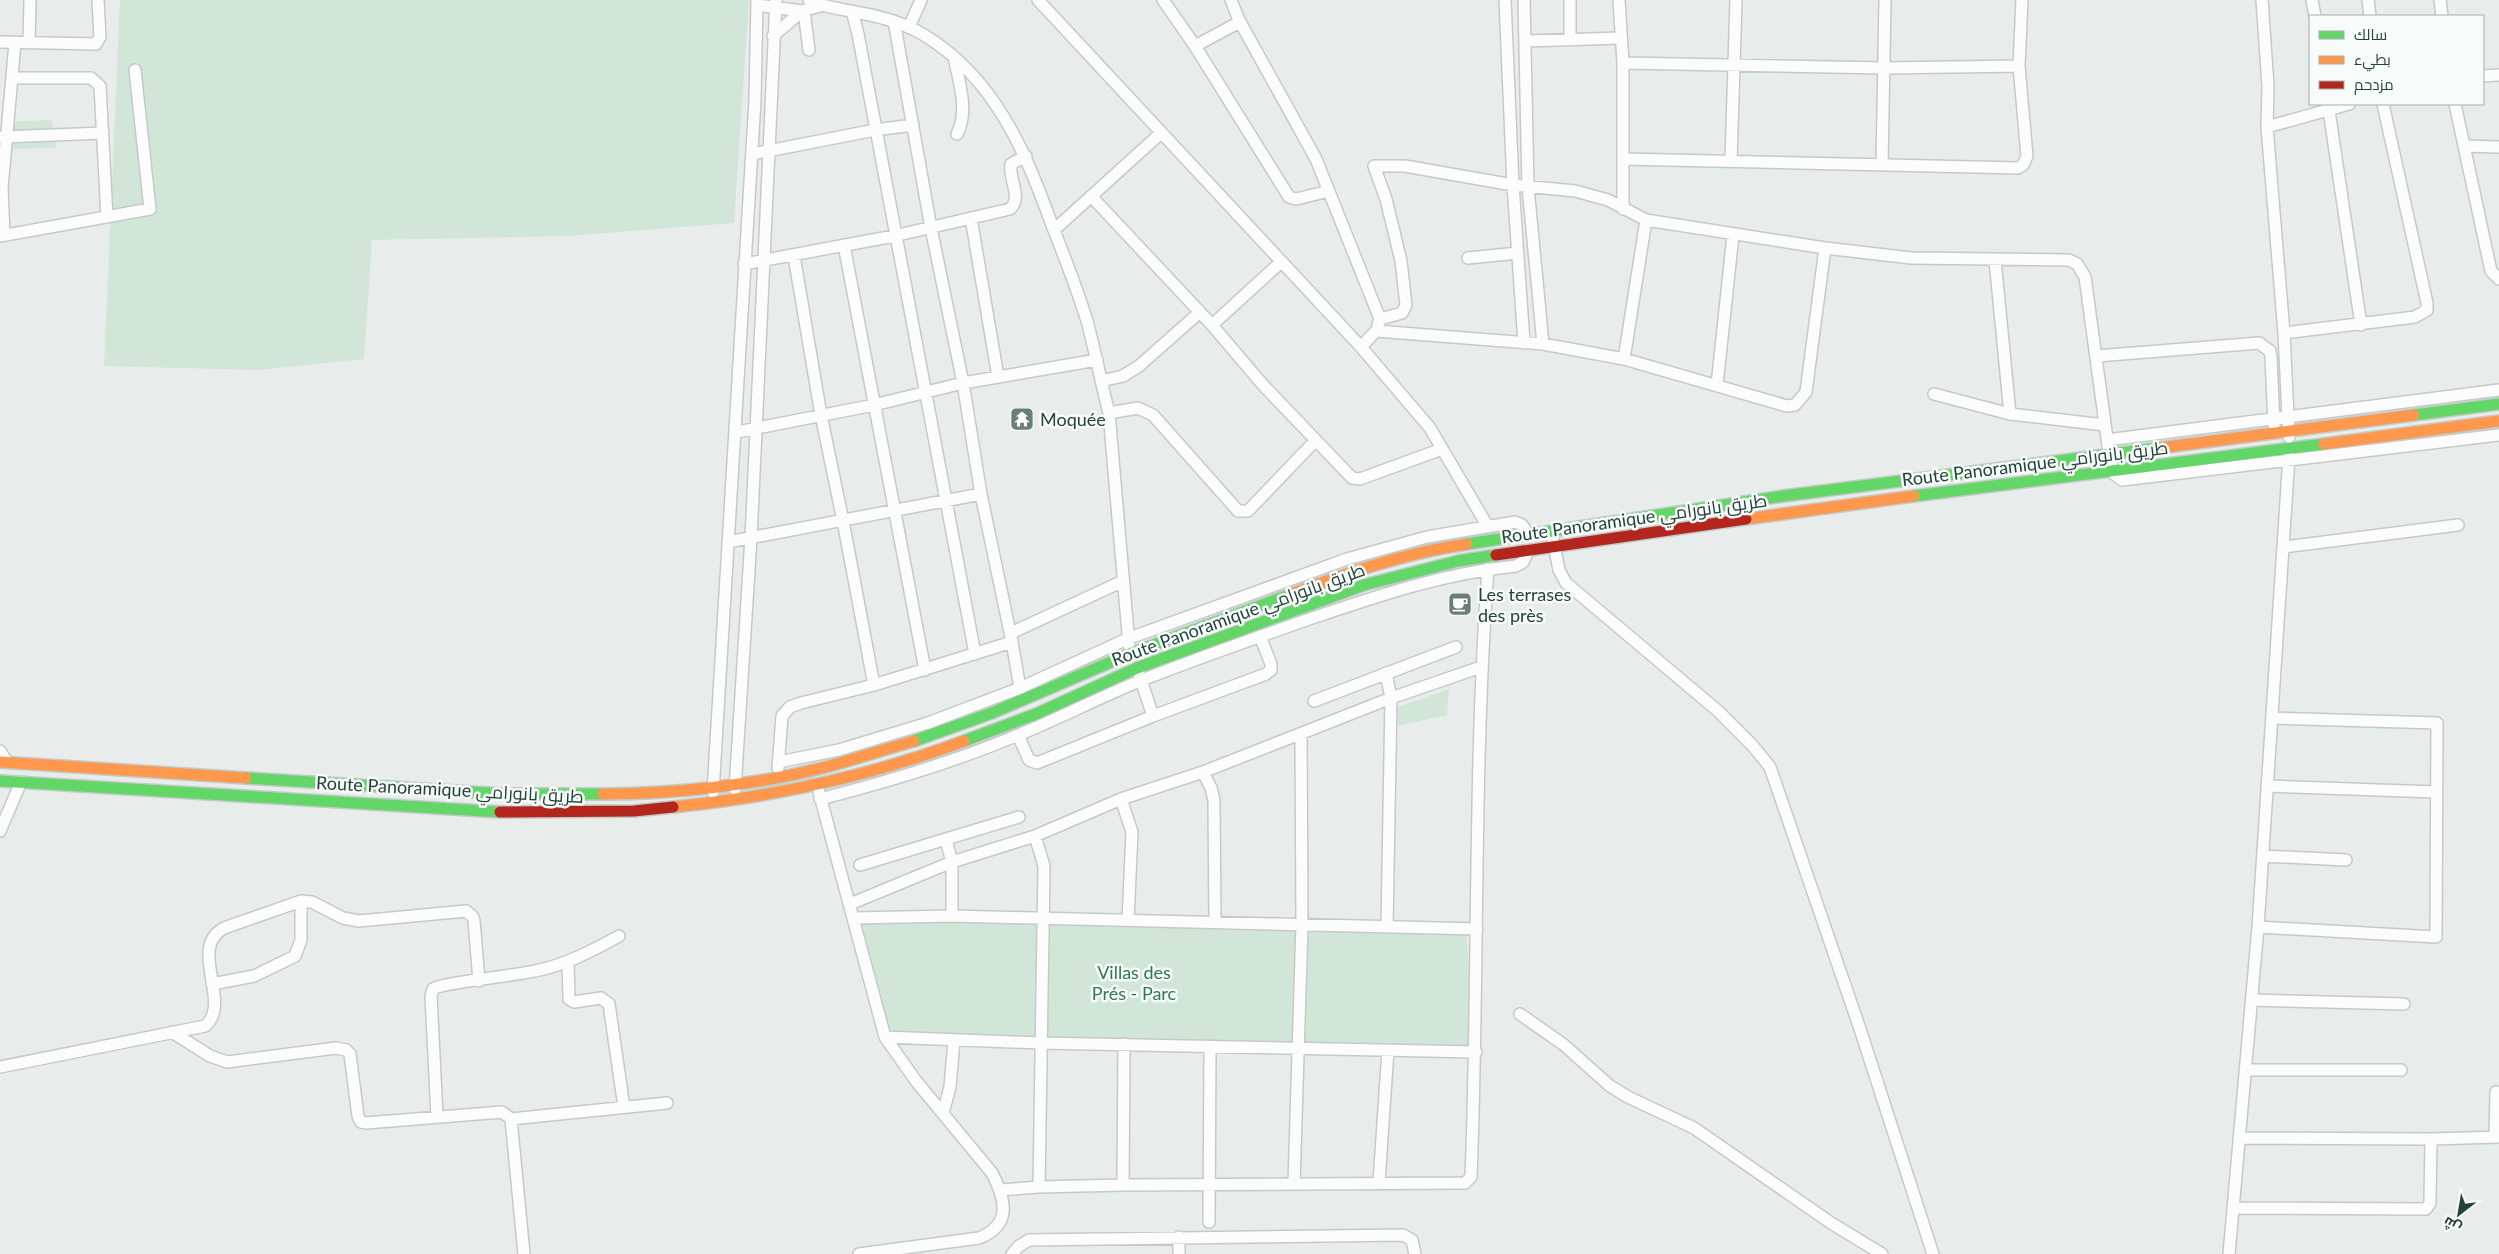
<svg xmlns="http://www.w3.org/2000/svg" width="2499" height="1254" viewBox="0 0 2499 1254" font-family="Lato,Cairo,sans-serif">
  <rect width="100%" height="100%" fill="#e8edeb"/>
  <!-- green -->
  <path fill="#d1e6d8" d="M120 0H749L734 223 567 236 372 240 364 359 259 370 104 366Z
    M52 120 56 148 6 149 1 122Z
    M1449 689 1447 715 1398 726V707Z
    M853 918 1466 929 1476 1052 885 1037Z"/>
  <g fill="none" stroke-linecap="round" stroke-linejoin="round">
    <!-- street casing -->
    <g stroke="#c5cac8" stroke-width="14">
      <path id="street" d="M809 0C825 8 843 9 860 13 883 17 904 23 924 35 995 78 1025 151 1052 225 1064 256 1077 288 1087 321 1095 351 1101 382 1109 413L1138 408 1153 415 1238 511H1248L1315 441
        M1038 0 1361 347 1430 428 1488 527
        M1163 0 1195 46 1289 197 1296 199 1329 191
        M1505 0 1513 185 1524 343
        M1524 0 1528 187 1543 344
        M1570 0V40
        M1619 0 1623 63V209
        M2262 0 2268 86 2267 127 2284 333 2289 437
        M2312 0 2315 16
        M2368 0 2370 16
        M2440 0 2442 16
        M757 5 802 11
        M804 11 809 50
        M852 11 858 34 975 654
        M1239 20 1316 159 1380 319 1378 325
        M894 21 931 228 963 383 981 494 1012 642
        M909 27 921 0
        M773 36 802 11 820 6
        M1526 41 1621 38
        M0 42 96 44 100 37 98 0
        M29 43 30 0
        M1195 46 1236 24 1239 20 1231 0
        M954 57C959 82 969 111 957 134
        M1623 63 1884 68 2019 66
        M2483 76 2499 75
        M12 78H91L100 86 107 217
        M2328 104 2361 325
        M2455 104 2491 271 2499 279
        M2267 127 2349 104
        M2 137 103 133
        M2464 146 2499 147
        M752 154 875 130 913 125
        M1624 159 2018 168 2023 165 2027 156 2019 66 2022 0
        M1731 161 1736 0
        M1882 165 1885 0
        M1091 196 1212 325 1263 385 1352 478 1360 479 1442 449
        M971 218 998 377
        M1054 230 1161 133
        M4 235 2 188 15 43
        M0 236 150 209 135 70
        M844 245 925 670
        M794 256 821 415 843 521 874 685
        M1468 258 1518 253
        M1995 260 2010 414
        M744 264 894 236 1010 209C1023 197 1008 179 1011 164L1026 156
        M1380 319 1402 313 1406 305 1401 261 1386 199 1374 166H1405L1513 185 1575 191 1608 200 1646 220 1825 248 1911 258 2069 260 2077 264 2085 277 2109 453 2114 474 2122 480 2499 435
        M1212 325 1280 263
        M2284 333 2415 317 2427 310V303L2383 104
        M1361 347 1376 331 1543 344 1624 359 1787 406 1795 405 1806 392 1825 248
        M2097 356 2259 343 2270 351 2271 358 2274 425
        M1624 359 1646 220
        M1101 381 1123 376 1139 366 1200 312
        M1717 385 1733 235
        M1934 394 2010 414 2105 425
        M1109 413 1129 645
        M737 432 874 405 963 383 1097 360
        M2107 440 2499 390
        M1553 540 1559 570 1566 583 1718 711 1752 745 1770 767 1860 1029 1933 1254
        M728 542 981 494
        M2284 547 2458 525
        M1011 633 1123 581
        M1386 673 1391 698 1387 927
        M1139 674 1153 716
        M1314 701 1456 647
        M1018 735 1029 760 1037 763 1153 716 1266 674 1271 670V664L1260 636
        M0 751 7 762
        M779 762 839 750 928 723 1020 688 1127 639 1347 559 1427 537 1515 522 1522 525 1528 534
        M778 768 782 716 790 707 801 703 874 685 1012 642 1020 688
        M1203 772 1211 788 1214 800 1215 922
        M2268 786 2436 792
        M735 789 751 538 776 0
        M713 792 755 100 757 0
        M819 792 885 1037 916 1081 992 1173C1006 1200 1012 1225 979 1238L859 1254
        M820 799C887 782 954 762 1018 735 1060 718 1100 697 1142 680 1198 658 1255 638 1312 618 1380 595 1445 573 1516 566L1523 562 1528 551
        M1121 799 1132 832 1128 920
        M0 831 21 782
        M1035 836 1044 866 1039 1187
        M946 840 952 862V916
        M2263 856 2346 860
        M860 865 1019 817
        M850 904 952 862 1035 836 1121 799 1203 772 1391 698 1481 667
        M853 918 952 916 1477 929
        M2258 927 2436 937 2437 723 2272 718
        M568 962 569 999 574 1002 601 998 609 1004 624 1107
        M212 984 254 976 295 956 301 940V901
        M2252 1000 2404 1004
        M1520 1014 1564 1045 1610 1086 1628 1097 1694 1128 1831 1223 1882 1254
        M172 1032 210 1056 227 1062 336 1048 346 1050 350 1054 358 1116 361 1122 366 1123 502 1112 511 1119 524 1254
        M885 1037 1040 1043 1476 1052
        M0 1067 205 1026C233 1003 187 948 224 928L301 901 312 902 343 918 359 921 466 911 473 917 474 921 479 981
        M2246 1070H2401
        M943 1113 950 1087 954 1040
        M437 1117 431 996 433 989C440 983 519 975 535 971 565 965 592 951 619 936
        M511 1119 667 1103
        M2495 1137 2496 1092
        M2240 1138 2431 1139 2499 1137
        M1379 1182 1388 1050
        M1294 1183 1302 925 1301 734
        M1123 1185 1124 1044
        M1001 1190 1039 1187 1123 1185 1465 1183 1471 1177C1479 974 1473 771 1488 569
        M2233 1208 2426 1209 2430 1203 2431 1139
        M1209 1222 1210 1047
        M1179 1237V1254
        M1012 1254 1019 1246 1029 1240 1403 1235 1412 1240 1415 1254
        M2229 1254 2258 927 2289 456"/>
    </g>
    <!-- fast casing -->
    <g stroke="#c3cbc8" stroke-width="14">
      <path id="fast" d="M2414 415 2499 404
        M1914 496 2324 444
        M1467 544 1783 496 2159 448
        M914 741 992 713 1132 653 1289 595
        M964 741 1036 714 1137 668 1364 585 1458 561 1496 555
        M246 778 504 794H603
        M0 781 500 812"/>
    </g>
    <!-- slow casing -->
    <g stroke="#c3cbc8" stroke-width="14">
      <path id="slow" d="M2324 444 2499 421
        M2159 448 2414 415
        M1746 519 1914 496
        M1289 595C1347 573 1405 553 1467 544
        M0 762 246 778
        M603 794C675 794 756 785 826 767 856 759 885 749 914 741
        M673 807C772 797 871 776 964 741"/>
    </g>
    <!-- jam casing -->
    <g stroke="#c3cbc8" stroke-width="14">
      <path id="jam" d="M1496 555 1746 519
        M500 812 634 811 673 807"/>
    </g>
    <!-- street -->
    <use href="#street" stroke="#fcfcfc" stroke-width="11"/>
    <!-- fast -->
    <use href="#fast" stroke="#63d668" stroke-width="11"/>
    <!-- slow -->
    <use href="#slow" stroke="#ff974d" stroke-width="11"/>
    <!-- jam -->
    <use href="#jam" stroke="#b3261e" stroke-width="11"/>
  </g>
  <!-- icons -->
  <defs>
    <g id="temple-square" transform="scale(1.25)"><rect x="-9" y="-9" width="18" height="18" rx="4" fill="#697e78" stroke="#f7fbf9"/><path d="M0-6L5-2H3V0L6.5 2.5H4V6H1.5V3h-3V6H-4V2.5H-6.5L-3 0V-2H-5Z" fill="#fff"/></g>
    <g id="cafe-square" transform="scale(1.25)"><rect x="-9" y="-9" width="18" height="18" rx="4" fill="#697e78" stroke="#f7fbf9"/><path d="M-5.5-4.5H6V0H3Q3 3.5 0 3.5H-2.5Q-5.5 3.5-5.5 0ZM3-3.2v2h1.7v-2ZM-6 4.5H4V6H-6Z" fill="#fff"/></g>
  </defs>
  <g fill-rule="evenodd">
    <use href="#temple-square" x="1022" y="419"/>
    <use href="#cafe-square" x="1460" y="604"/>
  </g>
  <g text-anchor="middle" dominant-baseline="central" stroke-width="5" stroke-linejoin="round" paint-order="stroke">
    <!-- poi labels -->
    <g font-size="18" fill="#24423a" stroke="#f7fbf9" text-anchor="start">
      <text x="1040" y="419">Moquée</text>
      <text x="1478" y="594">Les terrases<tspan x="1478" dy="21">des près</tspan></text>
    </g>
    <!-- street labels -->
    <g font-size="18" fill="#24423a" stroke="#f7fbf9">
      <text transform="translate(2035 463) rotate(-7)">Route Panoramique طريق بانورامي</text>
      <text transform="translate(1634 518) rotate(-8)">Route Panoramique طريق بانورامي</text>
      <text transform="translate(1238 614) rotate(-20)">Route Panoramique طريق بانورامي</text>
      <text transform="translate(450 789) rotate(3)">Route Panoramique طريق بانورامي</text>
    </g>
    <!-- park labels -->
    <g font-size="18" fill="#2d7a4b" stroke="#f7fbf9">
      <text x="1134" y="972">Villas des<tspan x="1134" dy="21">Prés - Parc</tspan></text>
    </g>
  </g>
  <!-- legend -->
  <rect x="2309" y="15" width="175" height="90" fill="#f7fbf9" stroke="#a3b1ad"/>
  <rect x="2319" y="31" width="25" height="8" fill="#63d668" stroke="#a3b1ad"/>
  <text x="2354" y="40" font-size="15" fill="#24423a">سالك</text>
  <rect x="2319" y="56" width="25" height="8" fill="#ff974d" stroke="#a3b1ad"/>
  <text x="2354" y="65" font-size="15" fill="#24423a">بطيء</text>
  <rect x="2319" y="81" width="25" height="8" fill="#b3261e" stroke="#a3b1ad"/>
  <text x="2354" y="90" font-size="15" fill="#24423a">مزدحم</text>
  <!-- north arrow -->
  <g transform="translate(2459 1214) rotate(211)" stroke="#f7fbf9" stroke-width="4" paint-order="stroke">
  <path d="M0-4L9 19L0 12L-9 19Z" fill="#24423a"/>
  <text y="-8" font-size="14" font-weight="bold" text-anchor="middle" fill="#24423a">ش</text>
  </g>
</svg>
